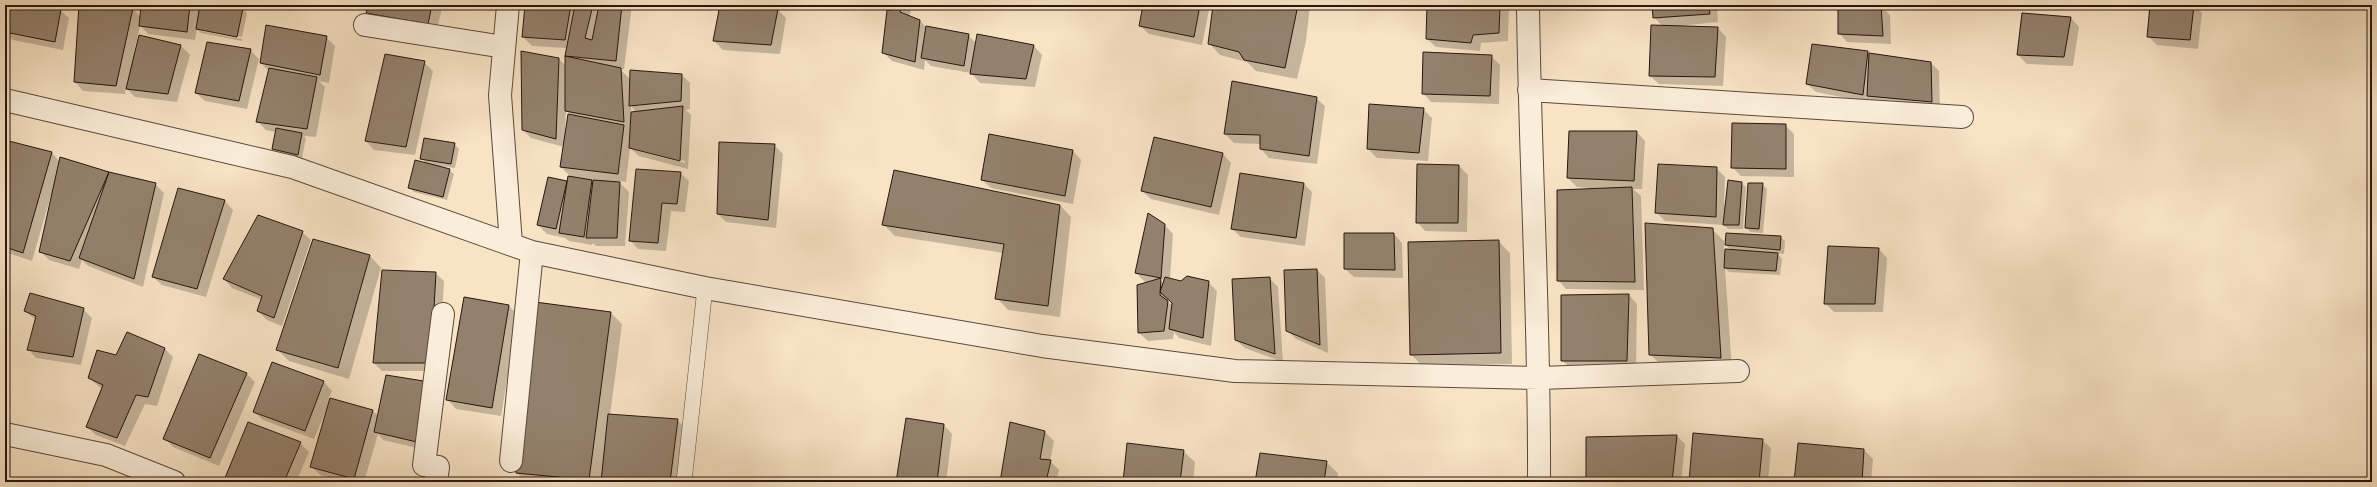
<svg xmlns="http://www.w3.org/2000/svg" width="2377" height="487" viewBox="0 0 2377 487" font-family="Cardo,serif">
  <rect width="100%" height="100%" fill="#f8e3c5"/>
  <filter id="stains"><feTurbulence type="fractalNoise" baseFrequency=".005" numOctaves="4"/><feColorMatrix values="0 0 0 0 .2 0 0 0 0 .09 0 0 0 0 .02 0 0 0 .5 -.17"/></filter>
  <radialGradient id="worn" r=".72"><stop offset=".6" stop-color="#630" stop-opacity="0"/><stop offset="1" stop-color="#630" stop-opacity=".3"/></radialGradient>
  <!-- shadow -->
  <path fill="#0003" fill-rule="evenodd" d="M9 5H37L60 10 69 18 63 50 13 40 5 32Z
    M80 5H109L133 9 141 17 142 5H223L242 9 247 13 242 37 200 29V31L242 39V41L201 33 197 29 195 40 148 34 140 25 134 53 135 54 140 36 181 46 190 55 177 102 135 97 126 88 125 94 83 91 75 82Z
    M369 5H443L436 32 376 21 367 12Z
    M526 5H632L624 69H620L631 80 681 74 690 83V109L686 110 691 115 688 169 639 156 630 148 626 182 618 181 629 192 625 246H596L593 243 592 245 569 241 565 238 547 234 538 225 548 178 568 182 572 178 561 167 564 147 531 138 523 130 559 59 566 66 567 48 532 46 523 37ZM631 106 637 113H631ZM566 110 572 116 566 130H565ZM638 149 685 161V163L638 151Z
    M721 5H757L777 9 786 18 780 54 723 50 714 41Z
    M895 5H906L911 10 909 17 919 20 926 27 968 35 977 44 978 36 1034 46 1042 55 1035 87 980 83 971 73 931 66 925 60 924 70 892 61 883 52Z
    M970 5H995L990 8Z
    M1029 5H1042V7Z
    M1144 5H1210L1202 45 1149 34 1140 26Z
    M1214 5H1310L1306 41 1297 79 1256 71 1247 62 1220 55 1209 43Z
    M1428 5H1509L1508 41 1481 43 1480 51 1436 47 1427 39Z
    M1653 5H1717L1718 22 1669 27 1718 28 1726 37 1723 86 1659 84 1650 76 1663 27 1654 17Z
    M2151 5H2194L2202 13 2198 49 2157 45 2149 37Z
    M1881 6 1890 15 1891 44 1847 42 1839 33Z
    M2071 18 2079 27 2073 66 2027 64 2018 55Z
    M326 37 335 46 329 83 319 81 325 87 316 137 304 136 306 138 302 158 278 154 273 149 276 132 266 130 258 122 270 72 261 63Z
    M250 50 259 59 247 109 205 101 196 93Z
    M1867 52 1870 55 1931 63 1939 71 1940 111 1876 104 1872 100V103L1816 92 1807 84Z
    M1491 56 1500 65 1499 104 1431 102 1423 93Z
    M424 62 433 71 415 155 374 150 366 141Z
    M1233 82 1316 98 1325 106 1317 164 1269 158 1261 149V144L1234 143 1225 134Z
    M1423 109 1432 118 1428 161 1377 158 1368 149Z
    M1785 125 1794 134V177L1741 176 1732 167Z
    M1637 132 1645 141 1642 189H1633L1641 196 1644 290 1566 289 1558 280 1601 189 1577 187 1568 178Z
    M5 141 52 153 60 162 61 159 109 173 155 184 164 193 143 287 88 266 82 260 79 269 49 260 40 251 53 193 52 192 32 261 5 252Z
    M454 144 459 149 455 168 432 165 449 170 454 174 447 200 414 192 409 187 427 164 421 158Z
    M774 145 783 154 776 228 726 222 718 214Z
    M1073 151 1081 160 1073 204 991 188 982 180Z
    M1223 154 1231 163 1219 215 1151 199 1142 191Z
    M1459 166 1468 175 1467 232 1425 231 1417 222Z
    M1716 168 1725 177 1724 205 1741 183 1746 187 1743 229H1728L1724 225 1665 221 1656 212Z
    M895 172 1060 205 1071 217 1060 317 1008 310 997 298 1004 253 895 236 883 224Z
    M680 173 689 181 685 212 671 211 666 251 638 249 630 240Z
    M1304 184 1312 192 1305 246 1241 237 1232 229Z
    M1762 184 1767 189 1763 233 1750 232 1746 227Z
    M178 189 225 201 233 210 206 297 162 285 153 277Z
    M1165 225 1173 234 1170 279 1181 282H1208L1217 291 1211 346 1179 338 1174 332 1173 339 1148 341 1139 333 1149 283 1145 282 1136 273ZM1158 274 1164 281V284L1156 276ZM1168 299 1173 303V306L1168 302Z
    M1712 229 1724 241V250L1732 251 1726 245 1781 237 1785 241 1784 254 1777 253 1782 259 1780 275 1729 272 1725 268 1732 369 1662 366 1650 354Z
    M302 232 311 240 282 326 267 320 258 311 262 300 232 288 224 279Z
    M1394 234 1402 243 1403 278 1354 277 1345 269Z
    M1498 241 1510 253 1512 364 1422 366 1411 354Z
    M1879 249 1887 258 1883 312H1834L1826 304Z
    M370 256 381 268 349 379 289 361 278 350Z
    M1317 270 1325 278 1328 353 1296 339 1287 330Z
    M435 273 444 281 439 371H382L374 363Z
    M1269 278 1278 287 1283 362 1245 348 1236 340Z
    M1629 295 1637 304 1636 369H1571L1562 360Z
    M464 299 509 306 518 315 501 416 456 409 448 400Z
    M83 309 92 318 81 365 36 358 28 349 36 320 25 311Z
    M610 312 622 324 610 415 677 420 686 428 680 482H526L517 473Z
    M165 349 173 357 157 406 145 404 125 446 96 435 87 427 102 389 89 378 117 356Z
    M273 363 324 382 332 391 329 398 373 411 378 416 386 376 426 450 383 440 378 434 364 482H344L320 475 311 466 328 406 314 439 263 420 254 412Z
    M246 373 255 382 219 466 173 447 165 438Z
    M1011 424 1045 432 1054 441 1050 461 1059 470 1056 482H1001Z
    M944 425 952 434 946 482H897Z
    M1677 436 1685 444 1681 482H1587Z
    M1762 440 1771 448 1768 482H1690Z
    M300 443 309 452 296 482H230L226 478Z
    M1864 450 1873 459 1871 482H1795Z
    M1183 451 1195 462 1193 482H1124Z
    M1326 462 1338 473 1337 482H1256Z"/>
  <!-- building -->
  <path fill="#94816d" stroke="#28160e" d="M8 5H42L61 9 55 42 5 32Z
    M79 5H115L133 8 116 86 74 82Z
    M141 5H190L187 32 139 26Z
    M200 5H228L243 8 237 37 196 29Z
    M368 5H432L428 24 366 13Z
    M525 5H571L565 40 522 37Z
    M575 5H593L585 38 592 40 599 5H622L616 61 565 56Z
    M720 5H761L778 9 771 45 713 41Z
    M894 5H902L900 12 920 20 915 62 882 53 887 10H893Z
    M1143 5H1200L1194 37 1139 26Z
    M1213 5H1298L1285 68 1244 60 1239 52 1208 44Z
    M1427 5H1500L1499 33 1473 35 1471 43 1426 39Z
    M1652 5H1709L1710 14 1653 18Z
    M1881 5 1883 36 1838 34V7Z
    M2150 5H2194L2190 40 2147 37Z
    M2022 13 2071 17 2064 57 2017 55Z
    M266 25 327 36 320 75 260 63Z
    M1651 25 1718 27 1715 77 1649 76Z
    M926 26 969 34 964 66 921 58Z
    M977 34 1034 45 1026 79 970 74Z
    M139 35 181 45 168 94 126 89Z
    M207 42 251 49 239 101 195 93Z
    M1812 44 1868 51 1863 95 1806 84Z
    M521 51 559 58 556 139 522 130Z
    M1423 52 1492 55 1490 96 1422 94Z
    M1869 53 1931 62 1932 102 1867 96Z
    M385 54 425 61 406 147 365 141Z
    M565 56 621 68 624 122 565 111Z
    M269 68 317 77 307 129 256 122Z
    M630 70 682 74 681 101 629 106Z
    M1232 81 1317 97 1309 156 1260 149V135L1224 134Z
    M1369 104 1424 108 1419 153 1367 149Z
    M683 106 680 161 629 148 631 112Z
    M568 114 624 125 618 174 560 167Z
    M1732 123 1786 124V169L1731 168Z
    M276 128 302 133 298 155 272 149Z
    M1569 131H1637L1634 181 1567 178Z
    M989 134 1073 150 1065 196 981 180Z
    M1154 137 1223 153 1211 207 1141 191Z
    M424 138 455 143 451 164 420 159Z
    M5 140 52 152 23 253 5 247Z
    M719 142 775 144 768 220 717 214Z
    M60 157 109 172 70 261 39 252Z
    M415 160 450 169 443 197 408 188Z
    M1417 164 1459 165 1458 223H1416Z
    M1658 164 1717 167 1716 217 1655 213Z
    M636 169 681 172 677 204 662 203 658 243 629 241Z
    M894 170 1060 205 1048 306 995 299 1004 244 882 225Z
    M109 172 156 183 134 279 79 258Z
    M1240 173 1304 183 1296 238 1231 229Z
    M568 176 592 180 584 237 559 233Z
    M548 177 567 181 556 229 537 225Z
    M593 180 620 182 617 238H586Z
    M1728 180 1742 182 1739 225H1723Z
    M1748 183H1763L1759 229 1745 228Z
    M1632 187 1635 282 1557 281V190Z
    M178 188 225 200 197 289 152 277Z
    M1148 213 1165 224 1161 278 1135 273Z
    M258 215 303 231 274 318 257 311 262 296 223 279Z
    M1645 223 1713 228 1721 358 1649 355Z
    M1344 233H1394L1395 270 1344 269Z
    M1726 233 1781 236 1780 250 1725 245Z
    M313 239 370 255 338 368 276 350Z
    M1499 240 1501 353 1410 355 1408 242Z
    M1828 246 1879 248 1875 304H1824Z
    M1725 249 1778 253 1776 271 1724 268Z
    M1317 269 1320 345 1286 331 1284 270Z
    M382 270 436 272 431 363H373Z
    M1187 276 1209 281 1203 338 1169 329 1172 303 1160 292 1165 277 1181 281Z
    M1270 277 1275 354 1235 340 1232 279Z
    M1161 278 1160 295 1168 301 1164 331 1138 333 1137 285Z
    M30 293 84 308 73 357 27 350 36 316 24 311Z
    M1629 294 1627 361H1561V295Z
    M464 297 509 305 492 408 446 400Z
    M535 302 611 312 589 480 516 473Z
    M127 332 165 348 148 397 136 395 117 438 86 427 103 385 88 378 97 350 116 355Z
    M199 354 247 373 210 458 163 439Z
    M272 362 324 381 305 431 253 412Z
    M386 375 430 382 417 442 374 432Z
    M330 398 373 410 354 479 310 467Z
    M608 414 678 419 670 482H601Z
    M906 418 944 424 937 482H896Z
    M248 422 301 442 284 482H235L225 478Z
    M1010 422 1045 431 1040 459 1051 460 1046 482H1000Z
    M1693 433 1763 439 1759 482H1689Z
    M1677 435 1672 482H1586V437Z
    M1127 443 1184 450 1180 482H1123Z
    M1798 443 1864 449 1862 482H1794Z
    M1260 453 1327 461 1324 482H1255Z"/>
  <g fill="none" stroke-linecap="round" stroke-linejoin="round">
    <!-- lane casing -->
    <g stroke="#5c493c" stroke-width="16">
      <path id="lane" d="M684 482 705 288"/>
    </g>
    <!-- street casing -->
    <g stroke="#5c493c" stroke-width="24">
      <path id="street" d="M508 5 500 95 511 244
        M1528 5C1530 164 1540 323 1539 482
        M365 25 504 47
        M1529 90 1962 117
        M5 100 292 167 532 252 705 288 1042 346 1235 371 1540 378 1738 371
        M5 434 106 455 174 482
        M511 461 532 252
        M436 482 438 467 424 465 443 314"/>
    </g>
    <!-- lane -->
    <use href="#lane" stroke="#faedd9" stroke-width="15"/>
    <!-- street -->
    <use href="#street" stroke="#faedd9" stroke-width="22"/>
  </g>
  <!-- margin -->
  <rect width="2377" height="487" fill="none" stroke="#f8e3c5" stroke-width="20"/>
  <rect x="6" y="6" width="2365" height="475" fill="none" stroke="#28160e" stroke-width="2"/>
  <rect x="10" y="10" width="2357" height="467" fill="none" stroke="#28160e"/>
  <rect width="100%" height="100%" filter="url(#stains)"/>
  <rect width="100%" height="100%" fill="url(#worn)"/>
</svg>
